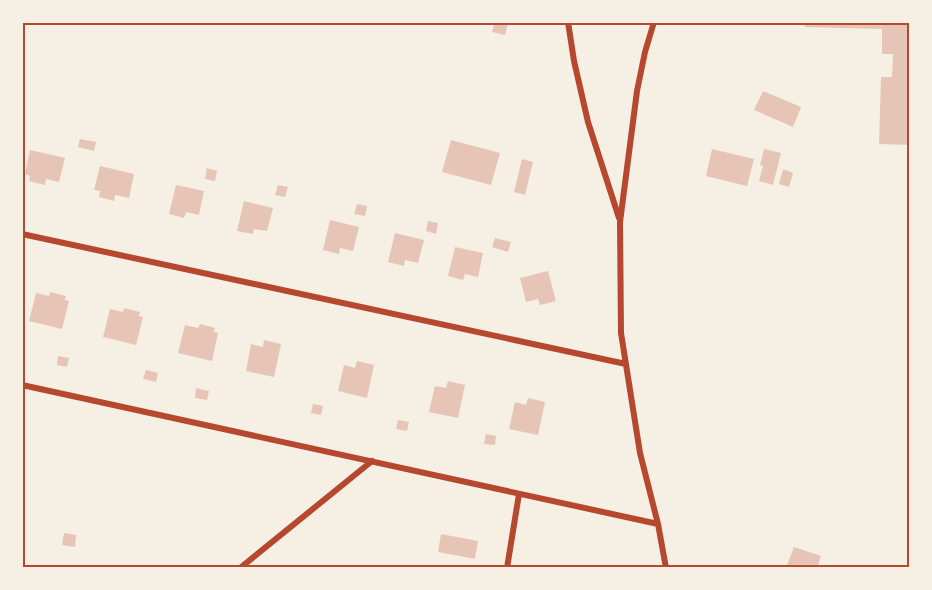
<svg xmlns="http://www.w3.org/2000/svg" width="932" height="590" viewBox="0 0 932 590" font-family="Rubik,sans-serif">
  <rect width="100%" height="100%" fill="#f6efe4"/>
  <!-- building -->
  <path fill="#e6c5b7" d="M495 22 508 23 505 35 492 32Z
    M805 22H910V145L879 144 881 77H892L893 54H882V29L805 27Z
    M763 91 801 107 793 127 754 110Z
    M80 139 96 142 94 151 78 147Z
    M451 140 500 153 491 185 442 172Z
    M712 149 754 159 747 186 706 176Z
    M764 149 781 153 773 185 759 181 763 166 760 165Z
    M30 150 65 158 59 182 46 179 45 185 29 181 30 176 25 174Z
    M522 159 533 162 525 195 514 192Z
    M100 166 134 174 129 198 115 195 114 201 99 197 100 191 94 190Z
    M207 168 217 171 215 181 205 179Z
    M783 169 793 173 789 187 779 184Z
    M176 185 204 191 199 215 186 212 184 218 169 214Z
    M278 185 288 187 285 197 275 195Z
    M244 201 273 208 267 231 254 229 253 234 237 231Z
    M357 204 367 206 365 216 354 214Z
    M330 220 359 227 353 251 340 248 339 254 323 250Z
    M428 221 438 223 436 234 426 231Z
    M395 233 424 240 418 263 405 260 404 266 388 262Z
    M495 238 511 242 508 252 492 247Z
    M455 247 483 253 478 277 465 274 463 280 448 276Z
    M548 271 556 301 540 305 538 299 526 302 520 278Z
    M50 292 66 296 65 300 69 301 62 329 29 321 36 293 49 296Z
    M124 308 140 312 139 316 143 317 136 345 103 337 110 309 123 312Z
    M200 324 215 328 214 332 218 333 212 361 178 353 185 325 198 328Z
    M264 340 281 344 274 377 246 371 251 344 263 347Z
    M58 356 69 358 67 367 57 365Z
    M357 361 374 365 367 398 338 391 344 365 355 368Z
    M146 370 158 373 156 382 143 379Z
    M448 381 465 385 458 418 429 412 435 386 446 388Z
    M196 388 209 391 207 400 195 398Z
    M528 398 545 402 538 435 509 429 515 402 526 405Z
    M313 404 323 406 321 415 311 413Z
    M398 420 409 422 407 431 396 429Z
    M486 434 496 436 495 445 484 444Z
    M64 533 76 535 75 547 62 545Z
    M441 534 478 541 475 559 438 552Z
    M794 547 821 556 817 568H786Z"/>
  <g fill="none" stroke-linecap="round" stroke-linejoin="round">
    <!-- minor -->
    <path stroke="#b5482f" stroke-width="6" d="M568 22 574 61 588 122 619 218
      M654 22 645 52 637 91 620 222 621 333 640 453 658 524 666 568
      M22 234 626 364
      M22 385 658 524
      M240 568 372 461
      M507 568 519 494"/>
  </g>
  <!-- border -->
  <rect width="932" height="590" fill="none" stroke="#f6efe4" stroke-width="48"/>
  <rect x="24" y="24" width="884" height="542" fill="none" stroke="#b5482f" stroke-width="2"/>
</svg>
